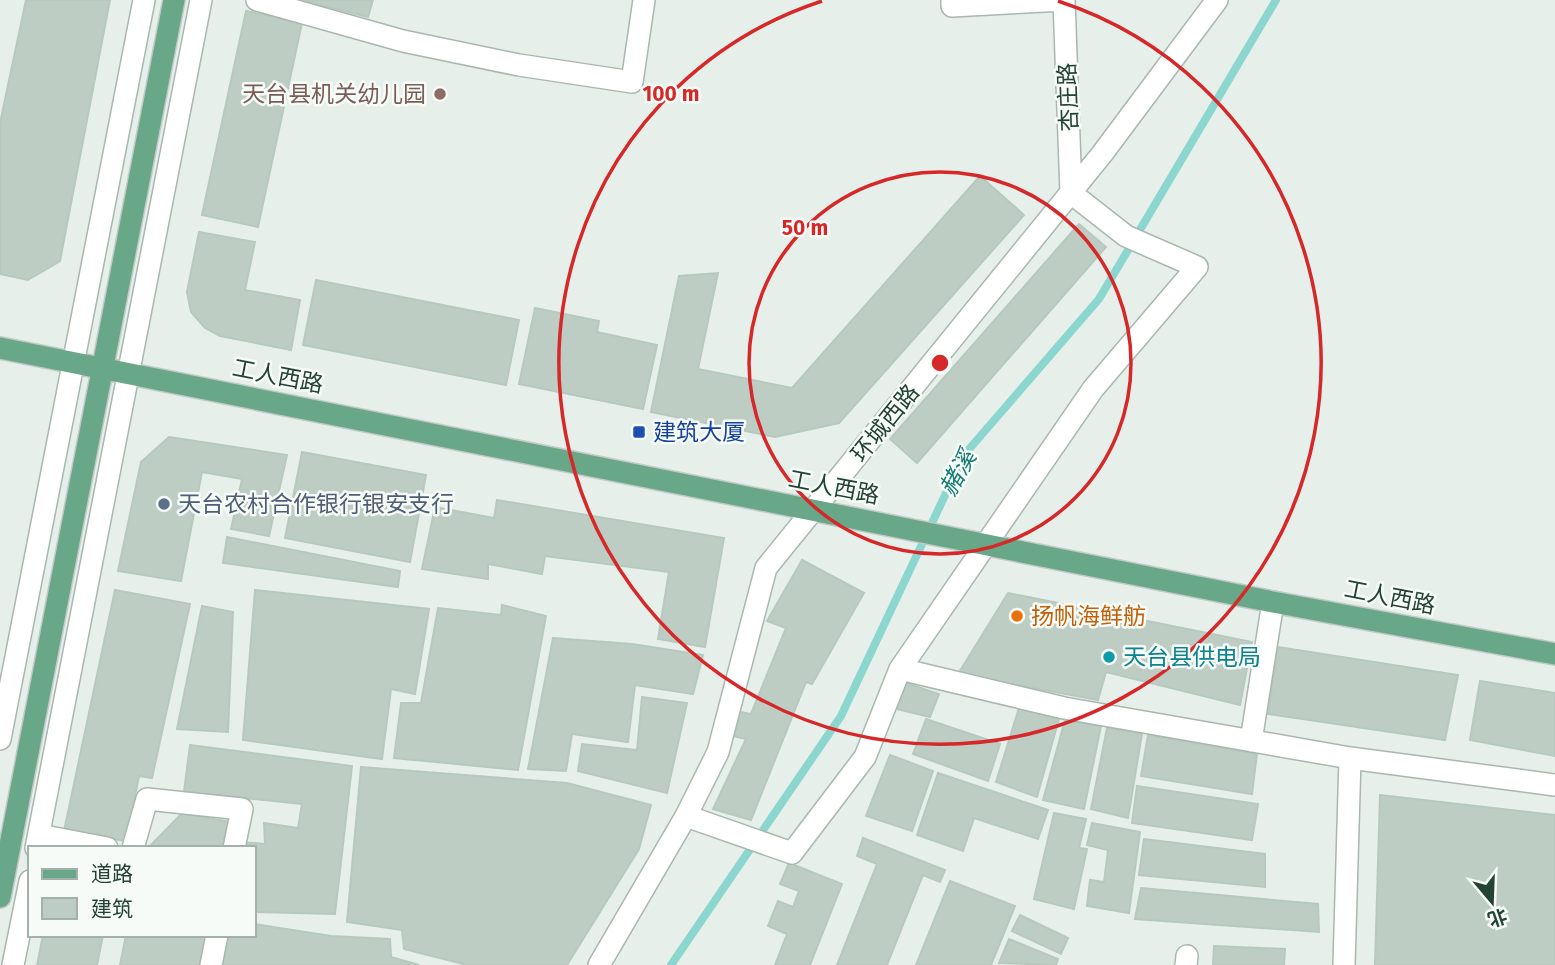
<svg xmlns="http://www.w3.org/2000/svg" width="1555" height="965" viewBox="0 0 1555 965" font-family="'Fira Sans','Noto Sans SC',sans-serif">
  <rect width="100%" height="100%" fill="#e6efe9"/>
  <g fill="none" stroke-linecap="round" stroke-linejoin="round">
    <!-- stream -->
    <path stroke="#8cd6d0" stroke-width="8" d="M671 965 841 716 964 455 1099 299 1276 0"/>
  </g>
  <!-- building -->
  <path fill="#bdcdc4" stroke="#b7c9be" stroke-width="2" d="M26 0H110L60 261 28 280 0 274V123Z
    M301 0H373L368 17Z
    M246 11 302 23 258 227 202 215Z
    M980 176 1024 215 839 423 775 437 651 412 679 276 718 273 698 369 792 388Z
    M1079 224 1106 247 917 463 890 439Z
    M199 232 255 242 245 290 300 300 291 350 220 336 205 328 191 312 187 292Z
    M316 280 519 320 506 385 303 345Z
    M535 308 599 321 597 332 657 345 643 409 519 384Z
    M169 437 287 455 269 536 231 529 242 479 202 472 181 581 118 571 141 462Z
    M302 452 426 475 410 562 285 538Z
    M497 500 724 538 705 647 658 639 669 572 545 556 542 574 488 564V579L422 569 435 507 494 518Z
    M227 537 400 571 398 587 223 563Z
    M802 560 864 593 812 684 806 682 751 820 713 809 746 739 733 736 740 712 751 714 786 628 767 621Z
    M115 590 190 604 152 778 139 776 126 841 64 831Z
    M255 590 429 609 415 694 391 689 382 759 243 740Z
    M1008 593 1252 642 1240 705 1106 672 1098 700 958 674Z
    M502 605 546 616 518 770 394 758 401 703H421L438 608 501 615Z
    M202 606 233 612 228 732 177 729Z
    M553 638 632 644 703 655 693 694 635 685 628 742 572 734 566 771 528 769Z
    M1278 647 1458 675 1445 740 1268 714Z
    M1480 681 1555 693V756L1470 740Z
    M903 682 939 694 930 717 893 708Z
    M642 697 687 703 667 793 578 771 582 744 637 750Z
    M1019 708 1059 719 1037 797 996 782Z
    M926 719 1000 744 988 781 913 754Z
    M1065 720 1101 726 1084 809 1043 800Z
    M1107 728 1142 734 1128 818 1091 809Z
    M1148 735 1257 754 1252 794 1141 776Z
    M190 745 352 766 335 914 254 912V848H240L241 842 265 844 264 823 298 828 302 804 184 792Z
    M890 755 933 771 912 831 866 816Z
    M361 767 567 783 651 805 639 849 567 965H467L404 949 402 930 347 922Z
    M938 773 1048 810 1038 839 974 818 963 851 917 835Z
    M1137 786 1258 804 1252 840 1132 823Z
    M1380 795 1555 815V965H1375Z
    M182 813 230 822 225 848H148Z
    M182 813 230 822 225 848H148Z
    M1054 813 1086 819 1079 848 1087 849 1074 909 1034 899Z
    M1092 823 1140 832 1129 913 1087 906 1090 880 1104 882 1108 850 1087 845Z
    M863 838 945 870 940 882 923 875 887 965H837L877 864 857 856Z
    M1144 839 1265 854V887L1139 875Z
    M789 863 842 884 810 965H775L787 934 768 926 778 901 793 907 799 891 780 884Z
    M950 881 1015 906 991 965H916Z
    M1141 888 1318 904 1319 932 1135 919Z
    M1020 915 1068 938 1061 954 1012 931Z
    M254 924 331 936 390 939 391 957 419 965H221L227 935H254Z
    M43 935H103L97 965H37Z
    M126 935H208L202 965H120Z
    M126 935H208L202 965H120Z
    M1009 939 1058 959 1056 965 999 963Z
    M1214 946 1285 949 1284 965H1213Z"/>
  <g fill="none" stroke-linecap="round" stroke-linejoin="round">
    <!-- minor casing -->
    <g stroke="#a8b8af" stroke-width="24">
      <path id="minor" d="M257 0 403 41 519 65 632 82 644 0
        M952 0V6L1064 0
        M900 669 1064 708 1350 758 1555 785
        M0 739 144 0
        M1251 741 1273 602
        M686 816 792 853 865 757 900 669 1093 389 1197 267 1126 236 1071 193 1064 0
        M39 835 107 848
        M36 848 201 0
        M133 848 147 799 242 809 234 848
        M13 965 30 881
        M211 965 217 935
        M599 965 686 816 718 752 766 568 1102 154 1217 0
        M1186 965 1187 956
        M1344 965 1350 758"/>
    </g>
    <!-- major casing -->
    <g stroke="#c1cac6" stroke-width="24">
      <path id="major" d="M0 348 1273 602 1555 654
        M0 897 174 0"/>
    </g>
    <!-- minor -->
    <use href="#minor" stroke="#fff" stroke-width="21"/>
    <!-- major -->
    <use href="#major" stroke="#68a788" stroke-width="21"/>
  </g>
  <!-- distance rings -->
  <g fill="none" stroke="#d62828" stroke-width="3.5">
    <circle cx="940" cy="363" r="191"/>
    <path d="M1058 1A381 381 0 1 1 822 1"/>
  </g>
  <!-- markers -->
  <circle fill="#8d6e63" stroke="#f7fbf8" stroke-width="2.5" cx="440" cy="94" r="7"/>
  <rect fill="#1a4fb4" stroke="#f7fbf8" stroke-width="2.5" x="632" y="425" width="14" height="14" rx="3.5"/>
  <circle fill="#5c6f8a" stroke="#f7fbf8" stroke-width="2.5" cx="164" cy="504" r="7"/>
  <circle fill="#e8710a" stroke="#f7fbf8" stroke-width="2.5" cx="1017" cy="616" r="7"/>
  <circle fill="#0f9aa8" stroke="#f7fbf8" stroke-width="2.5" cx="1109" cy="657" r="7"/>
  <g text-anchor="middle" dominant-baseline="central" stroke-width="5" stroke-linejoin="round" paint-order="stroke">
    <!-- education labels -->
    <g font-size="23" fill="#785e54" stroke="#f7fbf8" text-anchor="end">
      <text x="426" y="94">天台县机关幼儿园</text>
    </g>
    <!-- street labels -->
    <g font-size="23" fill="#234333" stroke="#f7fbf8">
      <text transform="translate(1068 97) rotate(-92)">杏庄路</text>
      <text transform="translate(278 376) rotate(11)">工人西路</text>
      <text transform="translate(885 423) rotate(-51)">环城西路</text>
      <text transform="translate(834 487) rotate(11)">工人西路</text>
      <text transform="translate(1390 597) rotate(11)">工人西路</text>
    </g>
    <!-- transit labels -->
    <g font-size="23" fill="#164399" stroke="#f7fbf8" text-anchor="start">
      <text x="653" y="432">建筑大厦</text>
    </g>
    <!-- service labels -->
    <g font-size="23" fill="#4e5e75" stroke="#f7fbf8" text-anchor="start">
      <text x="178" y="504">天台农村合作银行银安支行</text>
    </g>
    <!-- food labels -->
    <g font-size="23" fill="#c56008" stroke="#f7fbf8" text-anchor="start">
      <text x="1031" y="616">扬帆海鲜舫</text>
    </g>
    <!-- culture labels -->
    <g font-size="23" fill="#0d838f" stroke="#f7fbf8" text-anchor="start">
      <text x="1123" y="657">天台县供电局</text>
    </g>
    <!-- water labels -->
    <g font-size="24" font-style="italic" fill="#197d76" stroke="#f7fbf8">
      <text transform="translate(958 473) rotate(-61)">赭溪</text>
    </g>
  </g>
  <circle cx="940" cy="363" r="10" fill="#d62828" stroke="#f7fbf8" stroke-width="3.5"/>
  <g font-size="21" text-anchor="middle" font-weight="bold" fill="#d62828" stroke="#f7fbf8" stroke-width="5" stroke-linejoin="round" paint-order="stroke">
    <text x="671" y="101">100 m</text>
    <text x="805" y="235">50 m</text>
  </g>
  <!-- legend -->
  <rect x="28" y="846" width="228" height="91" fill="#f7fbf8" stroke="#a2b1a9" stroke-width="2"/>
  <rect x="42" y="869" width="35" height="10" fill="#68a788" stroke="#a2b1a9" stroke-width="2"/>
  <text x="91" y="881" font-size="21" fill="#234333">道路</text>
  <rect x="42" y="898" width="35" height="21" fill="#bdcdc4" stroke="#a2b1a9" stroke-width="2"/>
  <text x="91" y="916" font-size="21" fill="#234333">建筑</text>
  <!-- north arrow -->
  <g transform="translate(1492 902) rotate(161)" stroke="#f7fbf8" stroke-width="5" paint-order="stroke">
  <path d="M0-5L12 26L0 18L-12 26Z" fill="#234333"/>
  <text y="-10" font-size="19" font-weight="bold" text-anchor="middle" fill="#234333">北</text>
  </g>
</svg>
